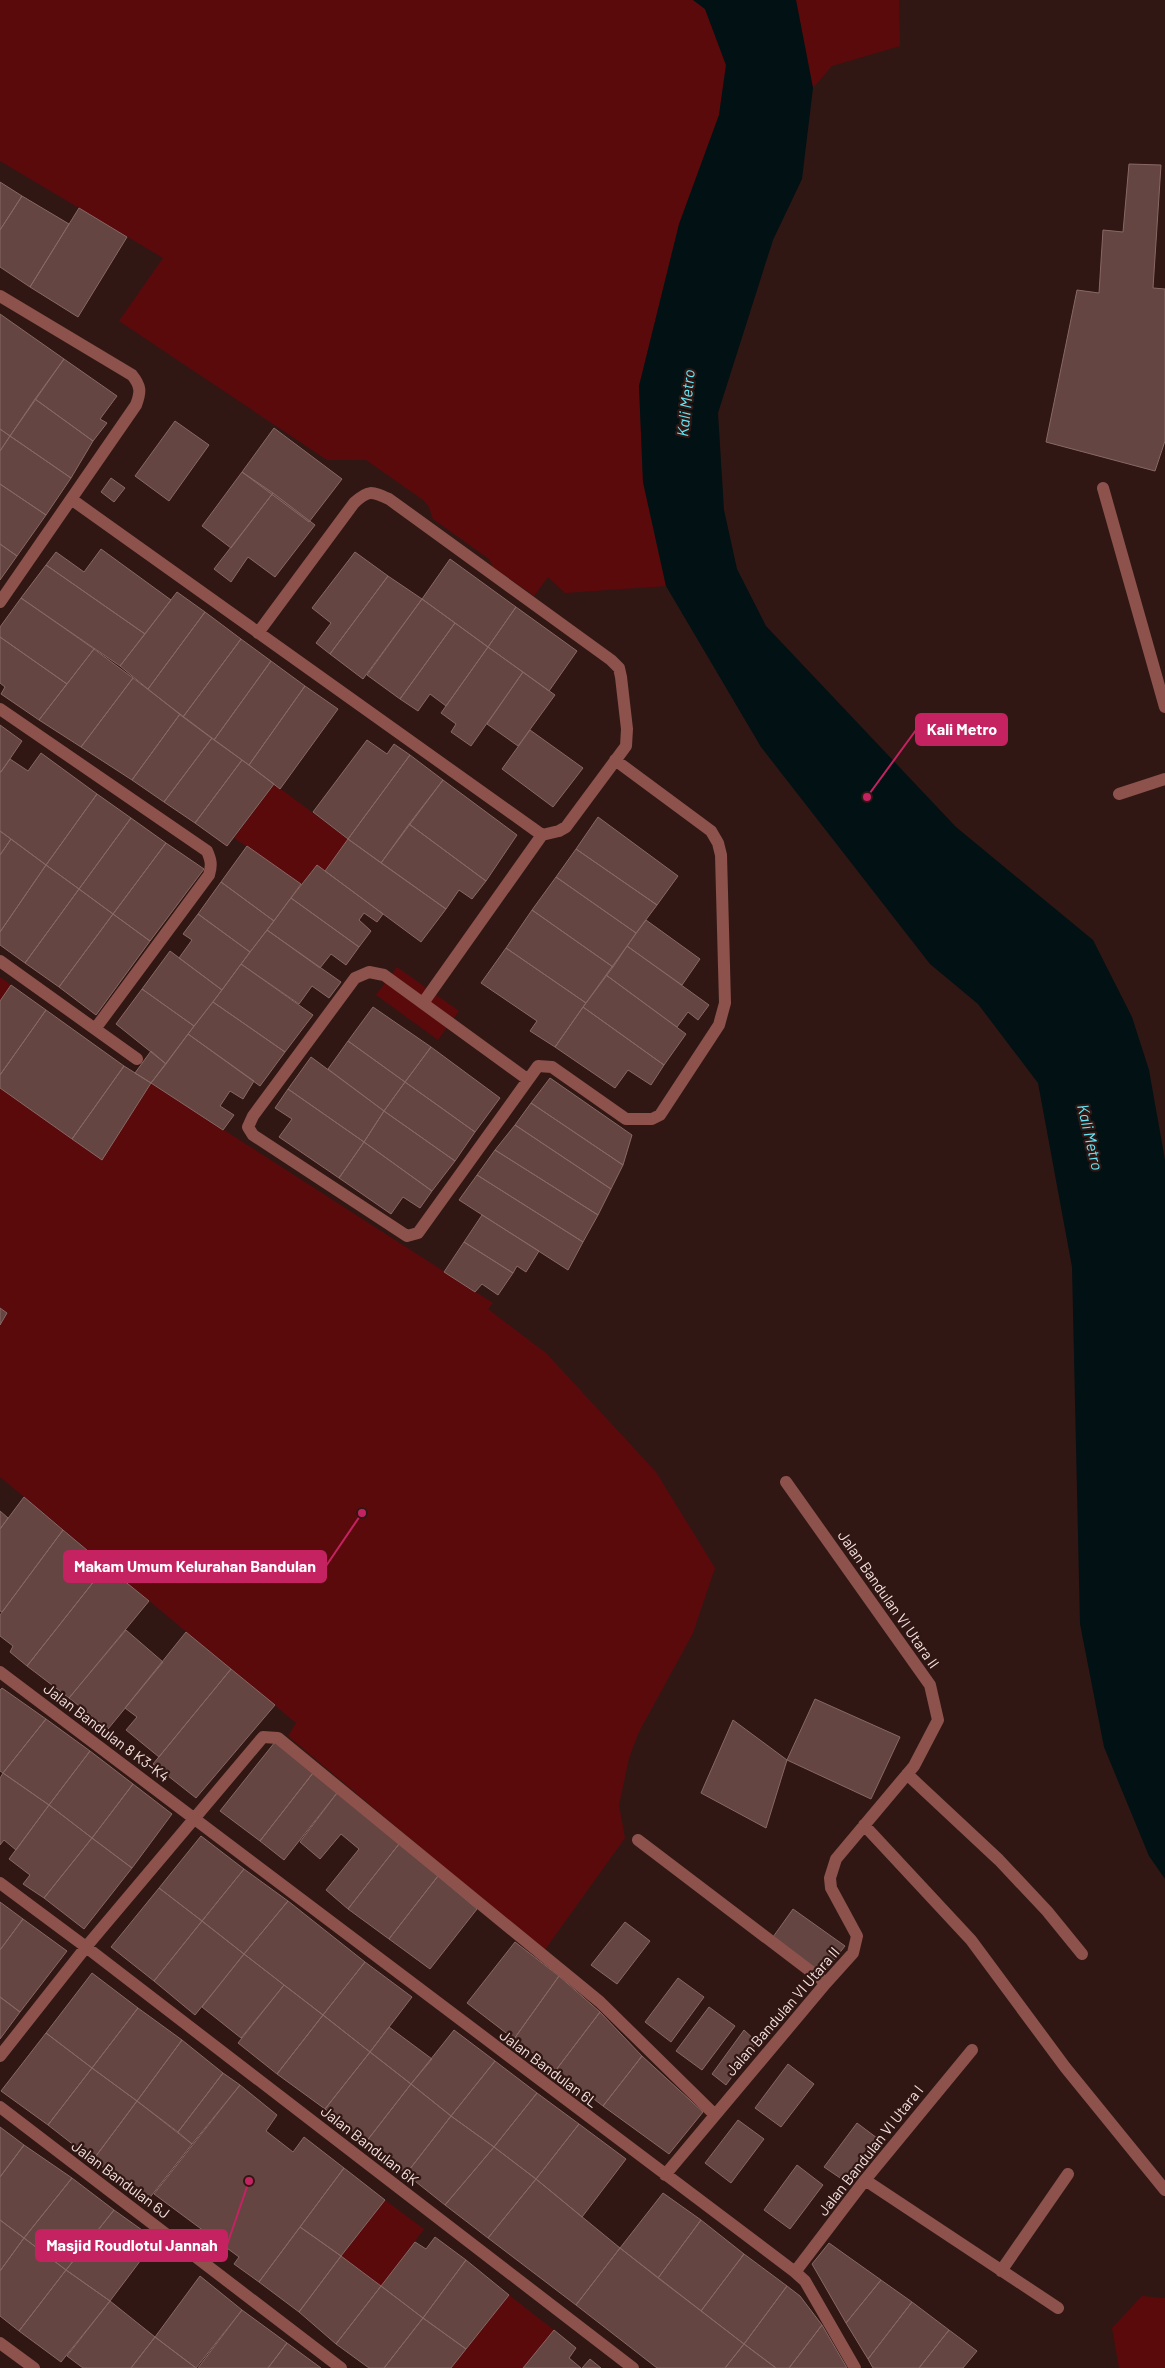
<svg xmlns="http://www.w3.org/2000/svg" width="1165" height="2368" viewBox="0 0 1165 2368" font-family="Barlow,sans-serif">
  <rect width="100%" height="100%" fill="#301714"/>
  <!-- green -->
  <path fill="#5b0a0c" d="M0 0H693L705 9 726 65 719 115 679 225 639 386 643 482 666 586 565 593 548 577 534 596 492 566 489 559 433 519 429 507 423 500 366 460H327L119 321 163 258 0 161Z
    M796 0H899L900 46 832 66 813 88Z
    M274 784 348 839 325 871 317 865 301 884 234 838Z
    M397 967 459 1011 438 1040 376 995Z
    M0 977 11 985 0 1001Z
    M151 1083 493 1303 488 1309 546 1353 656 1472 715 1568 693 1633 639 1732 629 1758 619 1805 625 1838 544 1951 288 1736 296 1723 0 1477V1325L7 1313 0 1308V1088L102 1159Z
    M385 2200 424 2229 381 2286 341 2256Z
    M509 2295 554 2330 523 2368H451Z
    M1142 2296 1165 2298V2368H1119L1112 2328Z"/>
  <!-- water -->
  <path fill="#021113" d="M693 0H796L813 88 802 179 773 240 718 413 724 510 737 569 766 626 956 827 1093 940 1132 1017 1149 1070 1165 1160V1879L1149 1856 1104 1747 1080 1624 1072 1267 1038 1083 978 1004 930 964 761 747 666 586 643 482 639 386 679 224 719 115 726 65 705 9Z"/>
  <!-- building -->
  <path fill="#644542" stroke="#886864" d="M1129 164 1161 165 1153 288 1165 289V441L1155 471 1046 442 1077 290 1099 293 1103 230 1123 232Z
    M0 182 22 196 0 230Z
    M22 196 69 224 30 287 0 267V230Z
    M79 208 127 237 78 317 30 287Z
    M0 314 64 359 10 436 0 429Z
    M64 359 117 396 100 419 107 423 93 441 35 399Z
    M35 399 93 441 71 478 10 436Z
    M175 421 209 445 169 501 135 476Z
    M274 428 342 479 309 522 242 472Z
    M0 429 10 436 0 451Z
    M10 436 71 478 46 515 0 484V451Z
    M242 472 273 493 231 548 202 526Z
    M111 478 125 488 114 502 101 492Z
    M0 484 46 515 17 556 0 544Z
    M273 493 315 525 275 577 248 557 231 582 214 569Z
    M0 544 17 556 0 580Z
    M101 549 171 600 145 634 46 565 56 552 84 572Z
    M355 552 388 576 330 654 316 643 331 623 312 608Z
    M450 559 516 607 488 647 422 599Z
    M46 565 145 634 120 666 21 598Z
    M388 576 422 599 363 679 330 654Z
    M177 592 205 612 148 689 120 666Z
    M21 598 94 649 67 684 0 637V627Z
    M422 599 455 623 400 699 367 675Z
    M516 607 577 651 549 691 488 647Z
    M205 612 241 639 183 717 148 689Z
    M455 623 488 647 446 706 430 694 418 711 400 699Z
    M0 637 67 684 39 720 1 694 5 687 0 683Z
    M241 639 271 661 214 740 183 717Z
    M488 647 523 672 471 746 451 732 456 724 441 713Z
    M94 649 133 678 81 747 39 720Z
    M271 661 305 686 249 765 214 740Z
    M523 672 555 695 518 746 487 724Z
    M133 678 180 714 132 780 81 747Z
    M305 686 338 709 280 789 249 765Z
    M180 714 212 738 164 802 132 780Z
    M0 725 22 741 1 772 0 771Z
    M530 730 583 768 553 807 502 769Z
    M212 738 242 760 195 823 164 802Z
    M367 740 387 754 394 744 410 755 348 839 313 812Z
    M41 753 97 794 46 865 0 831V773L10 759 28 771Z
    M410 755 443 780 381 863 348 839Z
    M242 760 274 784 227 846 195 823Z
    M443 780 517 835 486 881 409 824Z
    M97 794 131 818 79 889 46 865Z
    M598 817 678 876 657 905 576 849Z
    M131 818 166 843 113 914 79 889Z
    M409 824 486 881 472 899 459 890 446 909 381 863Z
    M0 831 11 839 0 855Z
    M11 839 46 865 0 932V855Z
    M348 839 446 909 421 942 325 871Z
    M166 843 204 869 150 941 113 914Z
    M247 846 301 884 274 921 221 882Z
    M576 849 657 905 636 933 556 877Z
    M46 865 79 889 25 963 0 945V932Z
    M317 865 383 914 377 922 364 913 359 920 371 931 359 947 291 898Z
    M556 877 636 933 613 967 532 910Z
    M221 882 274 921 250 952 198 914Z
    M79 889 113 914 59 987 25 963Z
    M291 898 359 947 346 965 331 954 320 968 267 930Z
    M532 910 613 967 586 1003 506 948Z
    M113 914 150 941 96 1015 59 987Z
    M198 914 250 952 222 990 179 958 192 940 183 934Z
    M646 920 700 959 682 985 627 946Z
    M267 930 341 982 329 998 312 986 299 1004 241 964Z
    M627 946 709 1005 698 1020 688 1012 677 1027 606 975Z
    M506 948 586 1003 555 1047 530 1031 537 1021 481 983Z
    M170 951 222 990 194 1026 142 989Z
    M241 964 313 1015 285 1052 213 1002Z
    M606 975 686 1034 664 1065 583 1007Z
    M11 985 46 1010 0 1075V1001Z
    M142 989 194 1026 166 1064 116 1024Z
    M213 1002 285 1052 260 1086 188 1034Z
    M373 1007 431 1047 405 1082 348 1041Z
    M583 1007 664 1065 651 1085 628 1070 615 1088 555 1047Z
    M46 1010 124 1066 72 1139 0 1088V1075Z
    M188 1034 254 1081 243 1099 230 1091 220 1106 234 1115 223 1130 151 1083Z
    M348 1041 405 1082 384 1111 328 1069Z
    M431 1047 500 1098 475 1132 405 1082Z
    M151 1051 166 1064 151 1083 135 1073Z
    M311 1057 384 1111 364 1142 288 1089Z
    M124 1066 151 1083 102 1160 72 1139Z
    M550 1078 632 1135 623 1165 531 1103Z
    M405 1082 475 1132 455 1161 384 1111Z
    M288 1089 364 1142 339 1178 279 1137 292 1119 275 1108Z
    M531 1103 623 1165 611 1189 515 1125Z
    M384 1111 455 1161 432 1191 364 1142Z
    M515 1125 611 1189 598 1215 495 1150Z
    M364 1142 432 1191 420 1208 403 1197 391 1214 339 1178Z
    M495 1150 598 1215 583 1242 477 1175Z
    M477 1175 583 1242 568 1270 459 1200Z
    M482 1215 539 1251 526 1272 517 1266 513 1273 464 1242Z
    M464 1242 513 1273 498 1295 482 1284 475 1292 444 1272Z
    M0 1308 7 1313 0 1325Z
    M24 1497 63 1530 2 1612 0 1611V1529Z
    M0 1511 8 1518 0 1529Z
    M63 1530 106 1566 27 1666 10 1652 13 1646 0 1636V1615Z
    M106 1566 149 1601 69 1698 27 1666Z
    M126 1630 163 1662 108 1729 69 1698Z
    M186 1632 231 1669 159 1757 126 1730 137 1717 125 1708Z
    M231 1669 275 1705 196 1798 153 1764Z
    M2 1688 46 1719 3 1773 0 1771V1690Z
    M815 1699 900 1737 871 1799 787 1760Z
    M46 1719 90 1751 49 1805 3 1773Z
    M733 1720 787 1760 766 1828 701 1793Z
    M275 1742 313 1773 260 1841 220 1811Z
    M90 1751 133 1784 92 1838 49 1805Z
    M3 1773 49 1805 16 1850 4 1840 0 1845V1778Z
    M313 1773 337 1793 284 1860 260 1841Z
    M133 1784 172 1814 132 1868 92 1838Z
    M337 1793 399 1844 348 1909 326 1890 359 1849 341 1834 320 1859 300 1842Z
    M49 1805 92 1838 44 1898 23 1884 30 1875 9 1859Z
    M201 1836 244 1869 202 1921 159 1888Z
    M92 1838 132 1868 84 1929 44 1898Z
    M399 1844 438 1876 389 1939 348 1909Z
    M244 1869 288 1901 244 1954 202 1921Z
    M438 1876 477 1909 430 1969 389 1939Z
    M159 1888 202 1921 154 1981 111 1947Z
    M288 1901 365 1962 323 2015 244 1954Z
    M0 1902 23 1919 0 1950Z
    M793 1909 845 1946 822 1975 773 1937Z
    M23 1919 67 1951 20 2012 0 1997V1950Z
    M202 1921 244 1954 195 2015 154 1981Z
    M625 1922 650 1941 617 1984 591 1965Z
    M515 1942 559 1976 514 2039 467 2003Z
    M244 1954 284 1985 241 2038 202 2007Z
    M365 1962 412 1997 370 2052 323 2015Z
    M92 1973 138 2008 92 2068 46 2033Z
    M559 1976 600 2012 556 2070 514 2039Z
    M678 1978 704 1997 671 2042 645 2022Z
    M284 1985 323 2015 277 2074 238 2043Z
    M0 1997 20 2012 0 2039Z
    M709 2007 735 2026 702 2070 676 2051Z
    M138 2008 182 2040 137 2101 92 2068Z
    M600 2012 642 2056 603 2106 556 2070Z
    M323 2015 370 2052 325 2109 277 2074Z
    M389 2027 432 2059 411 2084 370 2052Z
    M454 2030 495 2061 451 2116 411 2084Z
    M744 2030 757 2042 726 2085 712 2074Z
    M46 2033 92 2068 48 2125 1 2091Z
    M182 2040 223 2073 178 2132 137 2101Z
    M370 2052 411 2084 366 2142 325 2109Z
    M642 2056 703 2112 669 2154 603 2106Z
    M495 2061 537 2093 494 2147 451 2116Z
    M788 2064 814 2084 781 2127 755 2108Z
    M92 2068 137 2101 93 2160 48 2125Z
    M223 2073 240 2085 192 2144 178 2132Z
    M411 2084 451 2116 406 2174 366 2142Z
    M240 2085 277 2115 266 2131 293 2152 304 2137 344 2168 259 2282 234 2264 239 2257 154 2194Z
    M537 2093 579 2124 536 2179 494 2147Z
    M137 2101 192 2144 148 2200 93 2160Z
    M451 2116 494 2147 445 2205 406 2174Z
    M738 2120 764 2139 731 2183 705 2163Z
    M857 2123 877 2138 846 2182 824 2167Z
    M579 2124 626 2159 582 2217 536 2179Z
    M0 2127 24 2145 0 2177Z
    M24 2145 72 2178 24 2238 0 2220V2177Z
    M494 2147 536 2179 488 2238 445 2205Z
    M797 2165 823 2185 790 2229 764 2210Z
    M344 2168 385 2200 341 2256 300 2227Z
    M72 2178 114 2210 66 2270 24 2238Z
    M536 2179 620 2248 576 2305 488 2238Z
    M663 2193 701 2220 658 2278 620 2248Z
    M114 2210 156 2240 110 2301 66 2270Z
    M0 2220 24 2238 0 2271Z
    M701 2220 744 2254 701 2311 658 2278Z
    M300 2227 341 2256 299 2312 259 2282Z
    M435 2237 466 2260 423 2318 381 2286 415 2242 426 2249Z
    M24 2238 66 2270 19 2331 0 2316V2271Z
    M829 2243 881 2280 846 2323 812 2264Z
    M620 2248 744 2344 725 2368H657L576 2305Z
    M744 2254 787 2286 744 2344 701 2311Z
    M341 2256 381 2286 336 2344 299 2312Z
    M466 2260 509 2295 466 2349 423 2318Z
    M66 2270 110 2301 61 2362 19 2331Z
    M200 2276 242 2310 196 2368 155 2337Z
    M881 2280 912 2302 868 2359 846 2323Z
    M381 2286 423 2318 384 2368H369L336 2344Z
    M787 2286 800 2296 822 2325 789 2368H776L744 2344Z
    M110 2301 155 2337 131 2368H83L67 2356Z
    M912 2302 949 2330 919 2368H873L868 2359Z
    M242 2310 287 2343 268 2368H198Z
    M423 2318 466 2349 451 2368H384Z
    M822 2325 847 2368H789Z
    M554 2330 576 2348 569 2358 581 2368H523Z
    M949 2330 977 2351 963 2368H919Z
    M155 2337 196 2368H131Z
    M287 2343 321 2368H268Z
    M744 2344 776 2368H725Z
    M590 2359 601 2368H582Z"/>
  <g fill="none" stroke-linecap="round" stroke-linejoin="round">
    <!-- minor -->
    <path stroke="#8c524b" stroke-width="12" d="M0 296 132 375C141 386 141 392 136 405L0 602
      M1103 488 1165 707
      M71 499 542 835
      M258 633 354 503C368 490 371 491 389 499L611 660 619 668 621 677 627 729 626 746 566 827 559 831 542 835 423 1003
      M0 709 207 851C211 860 212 865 209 875L95 1029
      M1119 794 1165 779
      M0 961 137 1059
      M527 1079 384 975 369 972 355 978 253 1116 248 1127 253 1135 407 1236 418 1233 538 1066 552 1067 626 1119H652L660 1115 719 1025 725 1003 721 855 718 843 711 831 615 760
      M0 1672 795 2272 805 2281 855 2368
      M907 1774 999 1860 1047 1911 1082 1954
      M864 1825 971 1940 1065 2067 1165 2190
      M638 1840 826 1983
      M0 1883 86 1947 633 2368
      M0 2056 86 1947 263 1737 278 1738 600 2002 715 2115
      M0 2107 341 2368
      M665 2175 826 1983 853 1953 857 1936 831 1888 830 1878 836 1859 914 1766 938 1720 930 1685 786 1482
      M865 2180 1058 2308
      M1001 2271 1068 2174
      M795 2272 865 2180 972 2050
      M0 2343 34 2368"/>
  </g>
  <g text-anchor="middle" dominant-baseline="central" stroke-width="4.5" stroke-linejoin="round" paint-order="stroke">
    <!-- street labels -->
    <g font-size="15" fill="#f5e2df" stroke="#301714">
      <text transform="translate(889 1599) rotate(55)">Jalan Bandulan VI Utara II</text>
      <text transform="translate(107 1732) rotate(37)">Jalan Bandulan 8 K3-K4</text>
      <text transform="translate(782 2011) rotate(-49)">Jalan Bandulan VI Utara II</text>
      <text transform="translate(549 2068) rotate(37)">Jalan Bandulan 6L</text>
      <text transform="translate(370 2145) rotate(38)">Jalan Bandulan 6K</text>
      <text transform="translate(870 2150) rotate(-52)">Jalan Bandulan VI Utara I</text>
      <text transform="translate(121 2179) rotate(37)">Jalan Bandulan 6J</text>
    </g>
    <!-- water labels -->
    <g font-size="16" font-style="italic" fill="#63eafa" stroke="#301714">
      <text transform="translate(685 403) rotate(-84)">Kali Metro</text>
      <text transform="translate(1091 1137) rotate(77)">Kali Metro</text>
    </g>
  </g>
  <!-- callouts -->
  <path fill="none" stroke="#c52262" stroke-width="2" d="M867 797L916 730M362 1513L326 1566M249 2181L227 2245"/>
  <g fill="#c52262" stroke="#301714" stroke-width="2">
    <circle cx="867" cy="797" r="5"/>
    <circle cx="362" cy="1513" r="5"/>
    <circle cx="249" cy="2181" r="5"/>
  </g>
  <g fill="#c52262" stroke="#c52262" stroke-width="2">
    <rect x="916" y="714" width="91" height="31" rx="5"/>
    <rect x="64" y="1551" width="262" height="31" rx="5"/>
    <rect x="36" y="2230" width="191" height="31" rx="5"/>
  </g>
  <g font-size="16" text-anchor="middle" font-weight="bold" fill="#fff">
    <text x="962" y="735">Kali Metro</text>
    <text x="195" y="1572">Makam Umum Kelurahan Bandulan</text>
    <text x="132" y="2251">Masjid Roudlotul Jannah</text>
  </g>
</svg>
